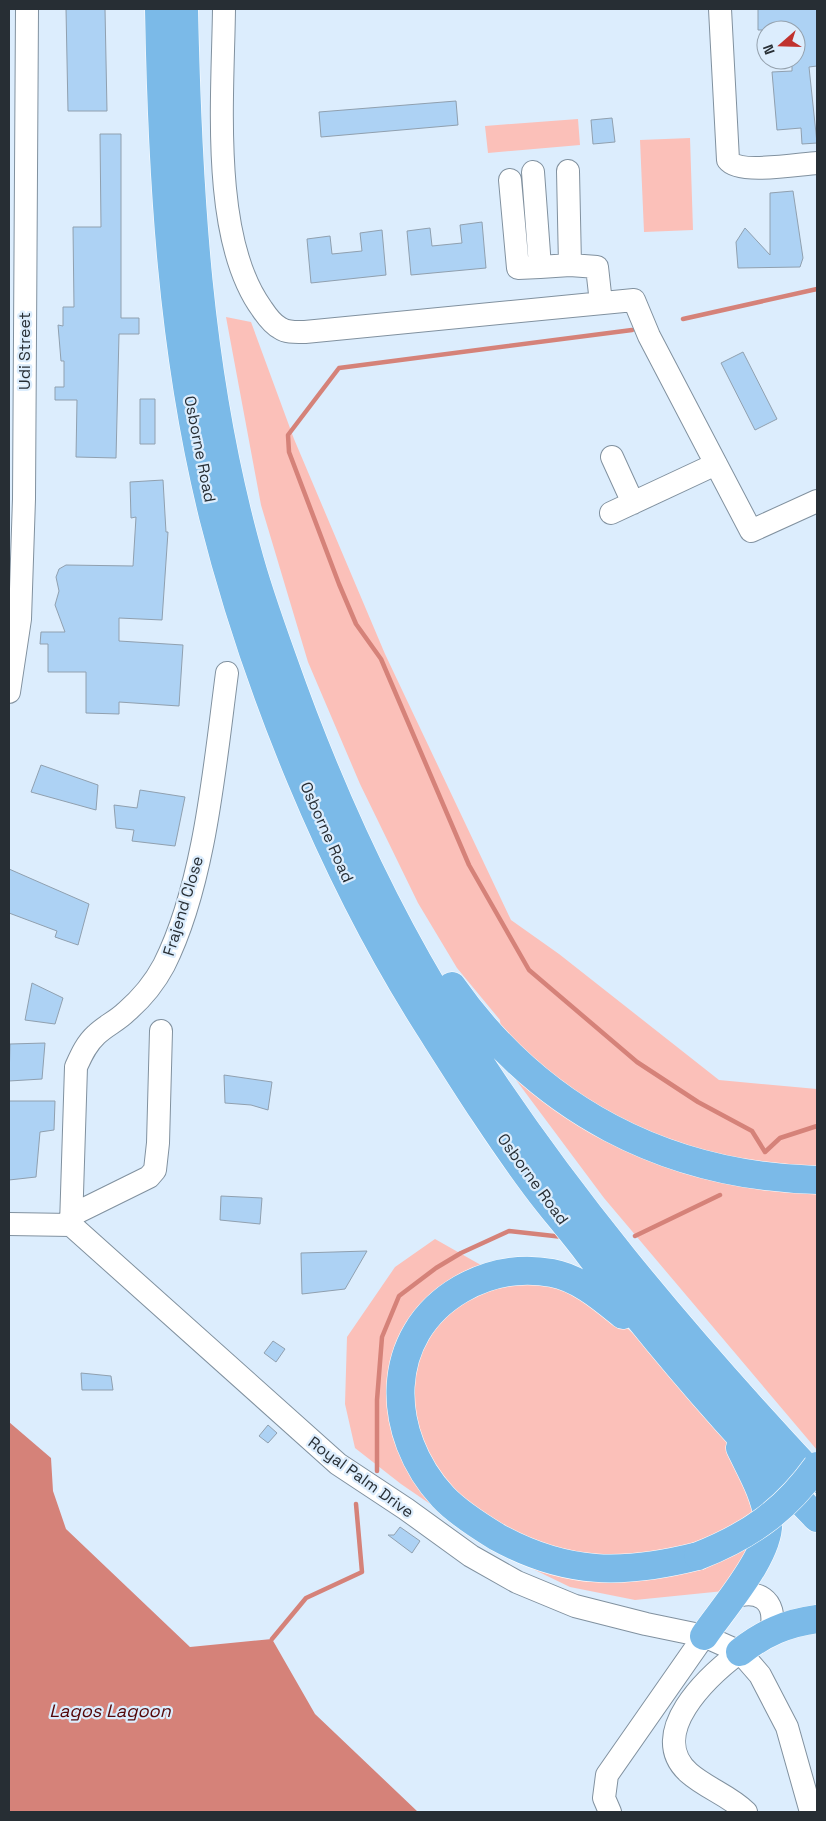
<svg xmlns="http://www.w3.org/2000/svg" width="826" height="1821" viewBox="0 0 826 1821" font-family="'Space Grotesk',sans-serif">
  <rect width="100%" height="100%" fill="#dcedfd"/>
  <!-- green -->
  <path fill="#fbc0b9" d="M578 119 580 145 488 153 485 126Z
    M690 138 693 230 644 232 640 140Z
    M226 317 251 322 294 439 385 654 511 920 559 954 719 1080 817 1089V1450L604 1198 504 1064 500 1020 457 968 418 903 360 784 308 662 261 505Z
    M435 1239 509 1281 553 1279 594 1298 651 1350 725 1437 775 1511 724 1591 635 1600 570 1587 506 1556 401 1484 355 1448 345 1404 347 1337 395 1267Z"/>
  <!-- water -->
  <path fill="#d58279" d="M9 1422 51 1458 53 1491 66 1529 190 1647 272 1639 315 1714 418 1812H9Z"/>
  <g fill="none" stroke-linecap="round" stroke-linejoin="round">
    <!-- stream -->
    <path stroke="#d58279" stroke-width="4.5" d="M683 319 817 289
      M632 330 339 368 288 435 289 452 339 584 356 624 381 659 469 865 529 970 637 1062 698 1102 752 1131 765 1152 780 1138 817 1126
      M635 1236 720 1195
      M377 1471V1400L382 1337 399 1296 436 1268 461 1253 509 1231 563 1237
      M272 1639 306 1598 362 1572 356 1504"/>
  </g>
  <!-- building -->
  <path fill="#add2f4" stroke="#90a0af" d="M66 9H105L107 111H68Z
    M758 9H817V66L809 67 817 143 802 144 801 128 777 130 772 72 792 71V60H796V30H758Z
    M456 101 458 125 321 137 319 112Z
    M612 118 615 142 593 144 591 120Z
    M100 134H121V318H139V334H119L116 458 76 457 77 400H55V387H64V361H61L58 325 63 326V307H74L73 227H101Z
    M793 191 803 258 800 267 738 268 736 242 745 228 770 255V193Z
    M482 222 486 268 411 275 407 231 430 228 432 246 462 243 460 225Z
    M382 230 386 275 311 283 307 239 330 236 332 254 362 251 360 233Z
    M743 352 777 419 755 430 721 363Z
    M140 399H155V444H140Z
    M163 480 166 532H168L162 620 119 618V641L183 645 179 706 119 702V714L86 713V672H48V644H40L41 632H65L55 605 59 591 56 577 59 569 66 565 133 566 136 517 131 518 130 482Z
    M41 765 98 785 96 810 31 792Z
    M140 790 185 797 175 846 132 841 134 830 116 828 114 805 137 808Z
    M9 869 89 904 78 945 55 937 57 931 9 913Z
    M32 983 63 998 55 1024 25 1020Z
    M45 1043 42 1079 9 1081 10 1044Z
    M224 1075 272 1082 268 1110 251 1105 225 1103Z
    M9 1101H55L54 1130 40 1132 36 1177 9 1180Z
    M221 1196 262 1198 260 1224 220 1220Z
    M367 1251 345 1289 302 1294 301 1253Z
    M273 1341 285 1349 276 1362 264 1353Z
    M81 1373 111 1376 113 1390H82Z
    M268 1425 277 1433 268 1443 259 1436Z
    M400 1527 420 1541 412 1553 388 1535H394Z"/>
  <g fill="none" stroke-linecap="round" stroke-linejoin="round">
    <!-- minor casing -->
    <g stroke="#81919f" stroke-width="24">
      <path id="minor" d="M224 9C223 94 210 238 262 309 266 315 272 324 280 328 287 333 297 332 305 332L634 300 649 336 751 531 817 501
        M720 9 728 160C739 175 799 164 817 163
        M568 171 570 265 597 267 601 303
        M533 172 540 267 570 265
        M510 180 518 268 540 267
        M612 457 633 503
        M611 513 716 464
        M9 692 20 619 24 499 27 9
        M72 1215 149 1177 155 1170 158 1143 161 1031
        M9 1224 71 1225
        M71 1225 338 1464 406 1509 471 1556 517 1582 575 1606 646 1624 704 1636 740 1652 760 1675 787 1727 811 1812
        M71 1225 76 1067C81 1056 86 1044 96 1035 105 1026 117 1021 126 1012 140 1000 155 982 164 965 205 884 215 763 227 673
        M729 1599C757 1587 778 1599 771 1631
        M740 1652C708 1676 645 1734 689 1773 706 1788 730 1796 746 1812
        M610 1812 604 1798 607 1775 704 1636"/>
    </g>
    <!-- major casing -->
    <g stroke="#fff" stroke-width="29">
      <path id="major" d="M159 9C162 178 172 351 213 516 256 687 333 876 427 1024 462 1079 497 1135 536 1187 553 1210 572 1231 589 1254 659 1347 736 1435 817 1518
        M184 9C188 192 198 372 247 550 257 588 270 624 283 660 327 785 382 907 452 1019 555 1185 684 1337 817 1479
        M452 986C539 1110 666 1176 817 1180
        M623 1315C602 1298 579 1278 552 1273 520 1267 489 1273 461 1289 382 1335 385 1434 443 1497 457 1512 479 1526 497 1537 566 1575 623 1575 698 1556
        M704 1636C723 1608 772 1553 768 1520 765 1494 751 1471 740 1448
        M740 1652C764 1633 787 1623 817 1619"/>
    </g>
    <!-- minor -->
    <use href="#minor" stroke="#fff" stroke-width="22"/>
    <!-- major -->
    <use href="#major" stroke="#7bbae8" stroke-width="28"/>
    <!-- major-bridge casing -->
    <g stroke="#fff" stroke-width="29" stroke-linecap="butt">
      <path id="major-bridge" d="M698 1556C749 1536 785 1511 817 1466"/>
    </g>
    <!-- major-bridge -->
    <use href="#major-bridge" stroke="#7bbae8" stroke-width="28"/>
  </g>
  <g text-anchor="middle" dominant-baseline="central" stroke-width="4.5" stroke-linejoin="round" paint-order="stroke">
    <!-- street labels -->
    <g font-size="16" fill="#272e34" stroke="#dcedfd">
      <text transform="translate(24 351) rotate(-90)">Udi Street</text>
      <text transform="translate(200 449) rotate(79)">Osborne Road</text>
      <text transform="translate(327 832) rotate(66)">Osborne Road</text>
      <text transform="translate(183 906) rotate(-73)">Frajend Close</text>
      <text transform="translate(533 1179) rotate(54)">Osborne Road</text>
      <text transform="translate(361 1477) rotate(36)">Royal Palm Drive</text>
    </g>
    <!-- water labels -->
    <g font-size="18" font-style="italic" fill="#530708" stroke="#dcedfd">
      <text x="110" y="1710">Lagos Lagoon</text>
    </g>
  </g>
  <!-- border -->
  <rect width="826" height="1821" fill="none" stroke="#272e34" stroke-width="20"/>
  <!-- north arrow -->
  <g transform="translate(781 45) rotate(250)"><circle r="24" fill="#dcedfd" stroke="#94a1ad"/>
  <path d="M0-4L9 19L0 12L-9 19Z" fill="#c0322e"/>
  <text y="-8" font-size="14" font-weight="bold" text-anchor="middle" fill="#272e34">N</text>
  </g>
</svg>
